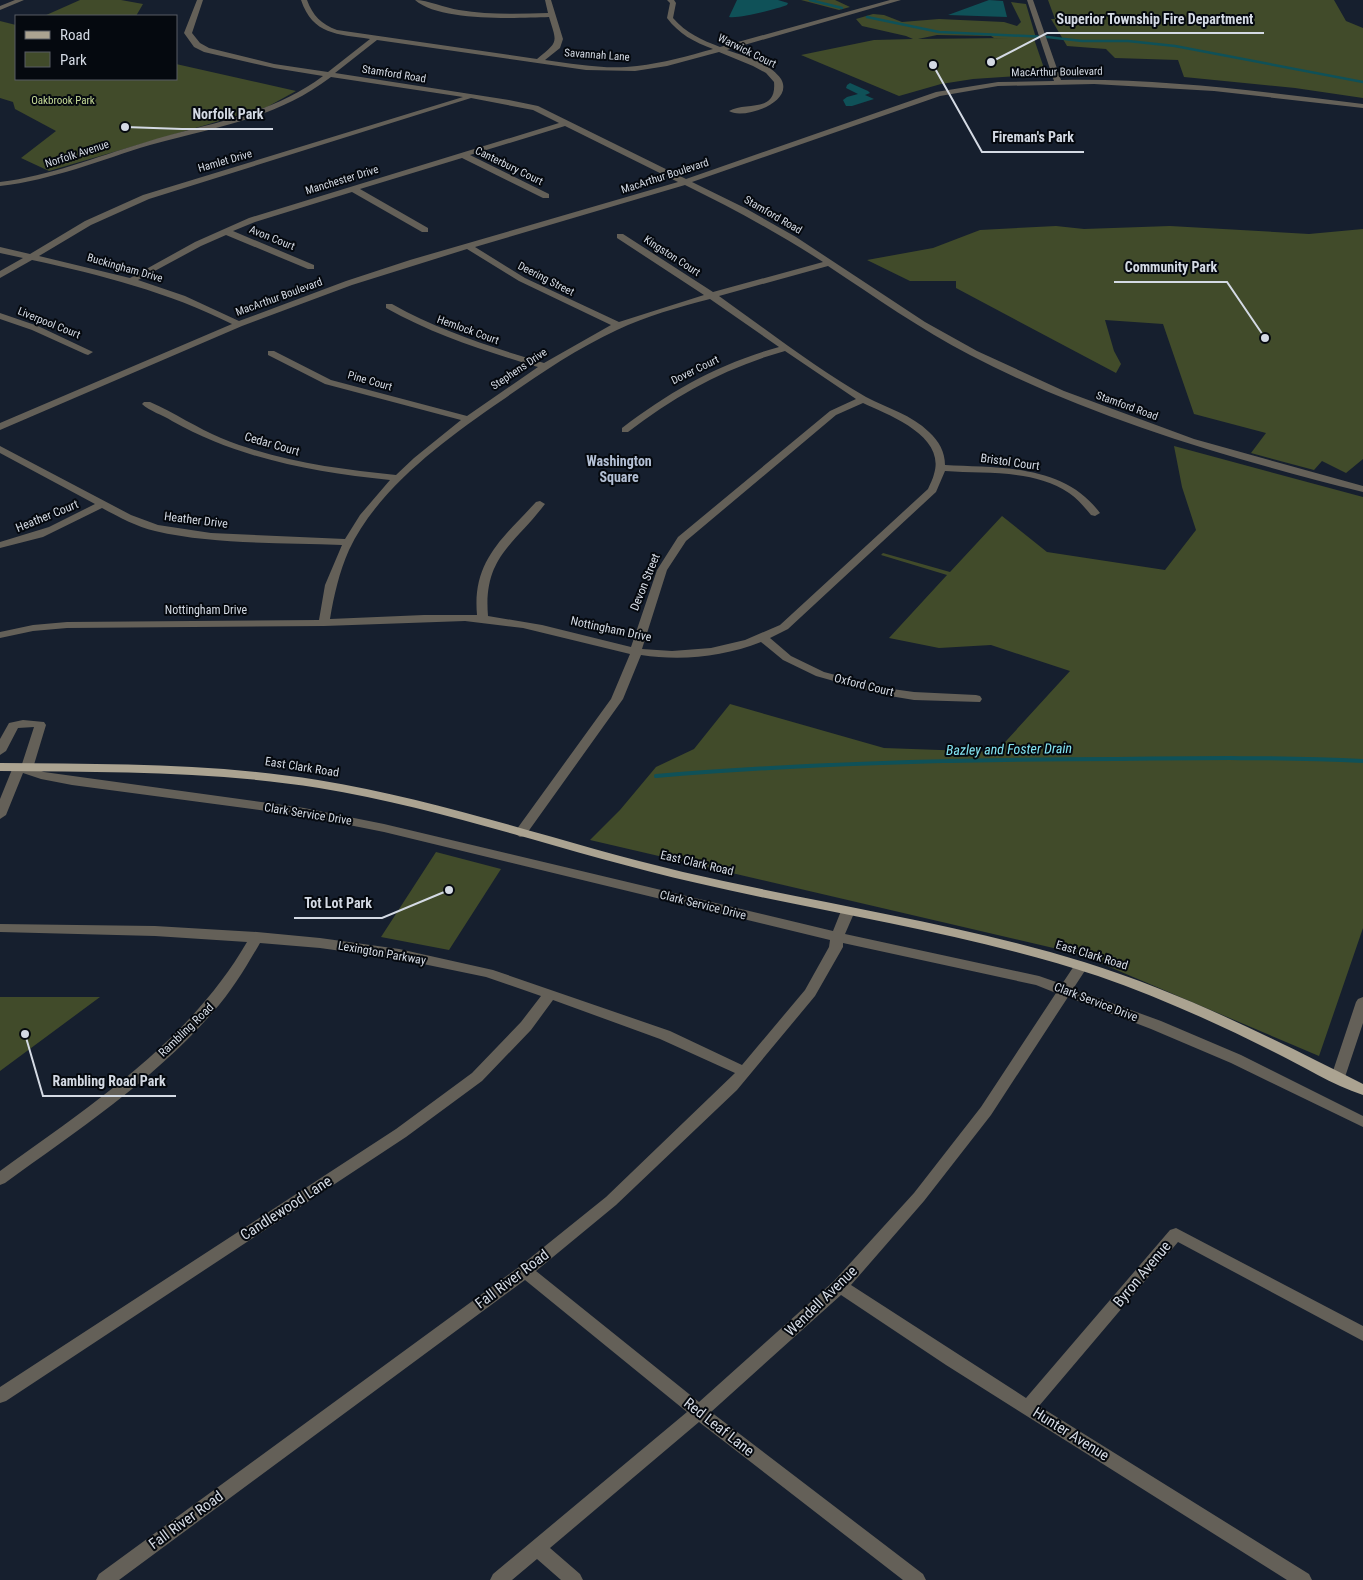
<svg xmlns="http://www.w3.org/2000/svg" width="1363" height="1580" viewBox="0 0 1363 1580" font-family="'Roboto Condensed',sans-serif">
  <rect width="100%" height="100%" fill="#161f2e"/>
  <!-- green -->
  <path fill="#414b2a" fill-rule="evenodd" d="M80 0H121L143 4 136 16H44Z
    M801 0H835L850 7 839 10Z
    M1048 0H1334L1346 21 1363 28V98L1295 88 1184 77 1178 60 1115 58 1106 49 1067 46 1051 19H1055Z
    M1011 2 1026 4 1036 38 1034 39 1046 74 973 79 941 84 899 96 801 55 874 40 913 39 906 36 862 26 856 19 873 14 884 15 902 22 939 19 1004 22 1017 26 1021 22ZM937 35 991 36 994 38H1008L918 39Z
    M0 21 16 25V79H176V64L296 91 267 107 49 171 21 158 56 131 15 109 13 102 0 98Z
    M1056 226 1084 229 1170 226 1309 234 1363 229V459L1346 473 1322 461 1314 470 1251 453 1266 433 1194 414 1163 324 1105 320 1114 351 1121 364 1116 373 956 288V281H910L867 260 933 248 980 230Z
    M1174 446 1363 497V928L1319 1056 1079 954 590 840 620 810 656 767 694 749 730 704 884 748 996 752 1070 671 991 645 939 648 889 638 947 575 881 555 883 553 950 572 1002 516 1047 552 1165 570 1196 530 1182 487Z
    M436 852 501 869 449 950 381 937Z
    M0 997H100L0 1071Z"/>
  <!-- water -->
  <path fill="#0f5158" d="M737 0H778L788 3 787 5C777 9 739 19 729 17Z
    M989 0 1003 1 1007 17 948 15Z
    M850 83 868 91 870 93 865 95 874 99 852 106H846L843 100 847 97 858 94 846 88 847 85Z"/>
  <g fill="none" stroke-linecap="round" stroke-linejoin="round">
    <!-- stream-far1 -->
    <path stroke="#0f5158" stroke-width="2.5" d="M810 0 842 8
      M867 17 939 32 1047 37 1082 41H1128L1175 46 1363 82"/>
    <!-- stream -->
    <path stroke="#0f5158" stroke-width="4" d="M656 776C809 763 963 759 1117 759 1199 758 1281 757 1363 761"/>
    <!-- minor -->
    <path fill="#646058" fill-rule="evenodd" d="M15 0H24L0 10V6Z
      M197 0H203L192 33 200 43 209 48 274 64 328 72 370 39C337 34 313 35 301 0H307C313 16 321 24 337 30L537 59C559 41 557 43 549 17 516 18 440 22 415 0 428 0 445 8 459 10 489 15 519 14 548 13L545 0H551L563 39 560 48 545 60C575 64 607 70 637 66 663 63 688 56 713 49 694 42 679 34 667 18L670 3 667 0H674L676 3 673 18C686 33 702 40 720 47L890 0H901L727 50C744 56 770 63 781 79 795 103 742 120 729 111 745 101 777 114 774 82L766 73 753 66 719 52 667 66 635 71 586 70 377 40 335 73 509 100 538 106 686 179 936 92 998 82 1054 81 1027 0H1033L1061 80C1162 78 1263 92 1363 104V108L1214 91 1094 84 998 86 940 96 692 182 745 208 796 237 925 322 977 351 1064 391 1194 439 1363 486V492C1231 459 1091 418 970 355 920 329 875 297 828 266L719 296C767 330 815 368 866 397 887 408 912 415 929 432 939 441 945 452 945 465 1000 468 1064 464 1100 513L1095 516 1091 515C1085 508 1078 499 1069 493 1034 469 986 474 945 471L936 492 788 629 770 638 791 656 824 672 885 688 914 692 976 695 980 696 982 699 980 702 914 700 884 695 816 676 783 660 761 642C723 657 681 661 641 655L623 699 525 836 520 837 514 833 611 699 630 654 523 628 465 621 324 626 67 628 33 631 0 638V632L33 625 67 622 319 620 325 585 342 545C280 542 215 545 155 531 137 527 119 517 102 508L43 537 0 548V542L49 527 95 504 0 453V446L131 515 158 525 211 533 345 539 360 515 390 480C313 472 240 459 172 421 163 415 149 411 142 404L144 402H150C175 413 197 428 221 438 277 461 337 469 396 475L414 458 461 420 325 384 268 355V351H274L331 380 467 416 538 367C485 351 434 335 386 308V304H392C440 331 491 347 544 363L611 325 519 281 467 249 352 285 242 326 0 430V423L232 324C168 292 101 275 32 260L0 278V271L23 258 0 253V247L30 254 85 221 143 195 463 97 331 77C274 120 217 126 150 145 100 160 53 180 0 186V182C50 176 95 157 143 143 206 123 268 117 323 76L274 68 204 52 194 47 184 33ZM471 98 533 110 559 123 249 218 195 242 130 278 39 256 91 225 149 199ZM565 126 678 182 410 260 346 281 239 321 185 296 138 280 201 246 226 235 308 269H314V265L233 231 255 222 352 192 422 232H428V228L360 189 462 158 543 198H549V194L470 155ZM685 185C732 208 778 233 823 262L713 292 623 234H617V238L704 295 619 322 525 278 475 247ZM710 299 779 347C720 363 670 391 622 428V432H628C676 395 727 367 785 351L856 399 830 411 678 537 657 570 631 647 542 625 488 616C483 557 514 545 545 504L540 501 536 502C503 538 472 561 477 615H424L330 619C334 595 339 573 349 550 378 488 446 439 501 401 538 375 576 349 617 330 646 316 679 307 710 299ZM863 403C889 415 946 436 934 474 933 479 930 484 928 489L780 625 745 640 711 648 672 651 642 649 667 570 686 541 836 415Z
      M0 313 38 326 93 352 88 355 85 354 32 330 0 319Z
      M23 720 44 722 46 725 33 768 44 772 304 808 384 824 833 931 841 911 843 908H853L855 911 845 934 1039 976 1062 984 1076 963H1086L1088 966 1073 989 1161 1021 1241 1055 1363 1116V1127L1231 1063 1151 1029 1068 997 991 1115 924 1201 851 1285 1026 1398 1170 1230 1176 1228 1363 1326V1341L1178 1242 1039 1406 1309 1574 1312 1580H1287L946 1365 841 1295 711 1412 923 1574 926 1580H903L699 1422 550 1548 580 1574 583 1580H561L537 1559 512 1580H490L493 1574 687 1412 525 1280 119 1580H96L99 1574 519 1267 606 1197 735 1073 660 1039 553 1000 531 1030 482 1081 406 1137 6 1401 0 1403V1387L396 1129 472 1073 521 1022 541 996 486 977 399 959 320 948 260 943C246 967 232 991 213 1012 154 1080 78 1130 5 1183L0 1185V1171C91 1105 189 1042 247 942L155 936 0 932V924L155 926 257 932 320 938 399 949 493 970 670 1031 742 1065 805 990 829 947 830 940 384 832 304 816 72 785 41 779 23 773 6 815 0 819V799L13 767 15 764H22L34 727 18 728 6 751 0 755V739L9 723ZM843 943 1036 985 1056 993 981 1107 914 1193 834 1281 699 1402 536 1271 616 1205 737 1090 815 996 843 947Z
      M1363 997V1023L1345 1077 1343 1081 1338 1082 1333 1081 1331 1077 1356 1002 1358 999Z"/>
    <!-- major -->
    <path fill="#aba391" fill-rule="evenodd" d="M0 763C106 764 213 763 318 780 442 800 561 843 683 872 816 903 953 922 1084 962 1181 992 1272 1038 1363 1084V1095C1332 1085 1303 1066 1274 1052 1217 1023 1158 997 1098 976 968 933 830 914 697 883 570 854 447 809 319 788 213 771 106 772 0 771Z"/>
  </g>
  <g text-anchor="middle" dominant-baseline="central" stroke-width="4" stroke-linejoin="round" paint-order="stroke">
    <!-- far-street labels -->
    <g font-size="11" fill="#d4dae4" stroke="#05090f">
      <text transform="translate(747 51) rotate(26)">Warwick Court</text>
      <text transform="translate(597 55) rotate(4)">Savannah Lane</text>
      <text transform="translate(1057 72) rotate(-1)">MacArthur Boulevard</text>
      <text transform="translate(394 74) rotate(9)">Stamford Road</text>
      <text transform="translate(77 154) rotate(-18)">Norfolk Avenue</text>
      <text transform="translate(225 161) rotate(-16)">Hamlet Drive</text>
      <text transform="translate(509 166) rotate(26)">Canterbury Court</text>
      <text transform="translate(665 176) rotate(-18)">MacArthur Boulevard</text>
      <text transform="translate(342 180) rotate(-17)">Manchester Drive</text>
      <text transform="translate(773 215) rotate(30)">Stamford Road</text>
      <text transform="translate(272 238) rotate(22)">Avon Court</text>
      <text transform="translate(672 256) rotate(33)">Kingston Court</text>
      <text transform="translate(125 268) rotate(16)">Buckingham Drive</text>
      <text transform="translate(546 279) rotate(27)">Deering Street</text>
      <text transform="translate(279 297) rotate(-20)">MacArthur Boulevard</text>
      <text transform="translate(49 323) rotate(22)">Liverpool Court</text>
      <text transform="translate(468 330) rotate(20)">Hemlock Court</text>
      <text transform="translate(519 369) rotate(-34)">Stephens Drive</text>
      <text transform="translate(695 370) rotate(-26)">Dover Court</text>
      <text transform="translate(370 381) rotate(16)">Pine Court</text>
      <text transform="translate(1127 406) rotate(20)">Stamford Road</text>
    </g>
    <!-- far-park labels -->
    <g font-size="11" fill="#c7dc98" stroke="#05090f">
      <text x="63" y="100">Oakbrook Park</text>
    </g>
    <!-- street labels -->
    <g font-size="12" fill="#d4dae4" stroke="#05090f">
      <text transform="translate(272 444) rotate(16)">Cedar Court</text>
      <text transform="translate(1010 462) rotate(8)">Bristol Court</text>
      <text transform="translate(47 516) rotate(-22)">Heather Court</text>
      <text transform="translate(196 520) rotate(7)">Heather Drive</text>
      <text transform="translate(645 582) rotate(-68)">Devon Street</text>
      <text x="206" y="610">Nottingham Drive</text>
      <text transform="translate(611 629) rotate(12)">Nottingham Drive</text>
      <text transform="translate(864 685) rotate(14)">Oxford Court</text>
      <text transform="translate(302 767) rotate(9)">East Clark Road</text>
      <text transform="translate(308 814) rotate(9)">Clark Service Drive</text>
      <text transform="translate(697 863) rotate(13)">East Clark Road</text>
      <text transform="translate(703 905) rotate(14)">Clark Service Drive</text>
      <text transform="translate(382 953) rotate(10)">Lexington Parkway</text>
      <text transform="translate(1092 955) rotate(17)">East Clark Road</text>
      <text transform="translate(1096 1002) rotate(21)">Clark Service Drive</text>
      <text transform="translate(186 1030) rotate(-44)">Rambling Road</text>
    </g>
    <!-- neighbourhood labels -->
    <g font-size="14" font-weight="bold" fill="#b4c0d5" stroke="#05090f">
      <text x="619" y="461">Washington<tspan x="619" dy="16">Square</tspan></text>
    </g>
    <!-- water labels -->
    <g font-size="14" font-style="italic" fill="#84e4f1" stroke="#05090f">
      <text transform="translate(1009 749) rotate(-1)">Bazley and Foster Drain</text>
    </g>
    <!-- near-street labels -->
    <g font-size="15" fill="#d4dae4" stroke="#05090f">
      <text transform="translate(286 1208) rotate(-33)">Candlewood Lane</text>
      <text transform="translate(1142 1274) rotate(-50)">Byron Avenue</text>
      <text transform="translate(512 1279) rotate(-37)">Fall River Road</text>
      <text transform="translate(821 1301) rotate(-44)">Wendell Avenue</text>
      <text transform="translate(719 1427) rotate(38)">Red Leaf Lane</text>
      <text transform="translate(1071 1434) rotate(32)">Hunter Avenue</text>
      <text transform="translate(186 1520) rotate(-36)">Fall River Road</text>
    </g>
  </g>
  <!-- callouts -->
  <path fill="none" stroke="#d4dae4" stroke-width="2" d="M991 62L1047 33H1264M125 127L182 129H273M933 65L982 152H1084M1265 338L1227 282H1114M449 890L382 918H294M25 1034L43 1096H176"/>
  <g fill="#d4dae4" stroke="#05090f" stroke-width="2">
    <circle cx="991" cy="62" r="5"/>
    <circle cx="125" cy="127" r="5"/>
    <circle cx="933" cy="65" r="5"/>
    <circle cx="1265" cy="338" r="5"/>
    <circle cx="449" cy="890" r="5"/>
    <circle cx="25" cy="1034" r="5"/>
  </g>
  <g font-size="14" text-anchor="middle" font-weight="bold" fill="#d4dae4" stroke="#05090f" stroke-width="4" stroke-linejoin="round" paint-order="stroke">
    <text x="1155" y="24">Superior Township Fire Department</text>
    <text x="228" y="119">Norfolk Park</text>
    <text x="1033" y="142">Fireman's Park</text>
    <text x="1171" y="272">Community Park</text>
    <text x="338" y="908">Tot Lot Park</text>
    <text x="109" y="1086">Rambling Road Park</text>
  </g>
  <!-- legend -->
  <rect x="15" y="15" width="162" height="65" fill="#05090f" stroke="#585d64"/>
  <rect x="25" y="31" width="25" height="8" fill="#aba391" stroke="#585d64"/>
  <text x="60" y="40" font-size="15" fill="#d4dae4">Road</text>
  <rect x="25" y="52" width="25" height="15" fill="#414b2a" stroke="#585d64"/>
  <text x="60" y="65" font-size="15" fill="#d4dae4">Park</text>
</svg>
